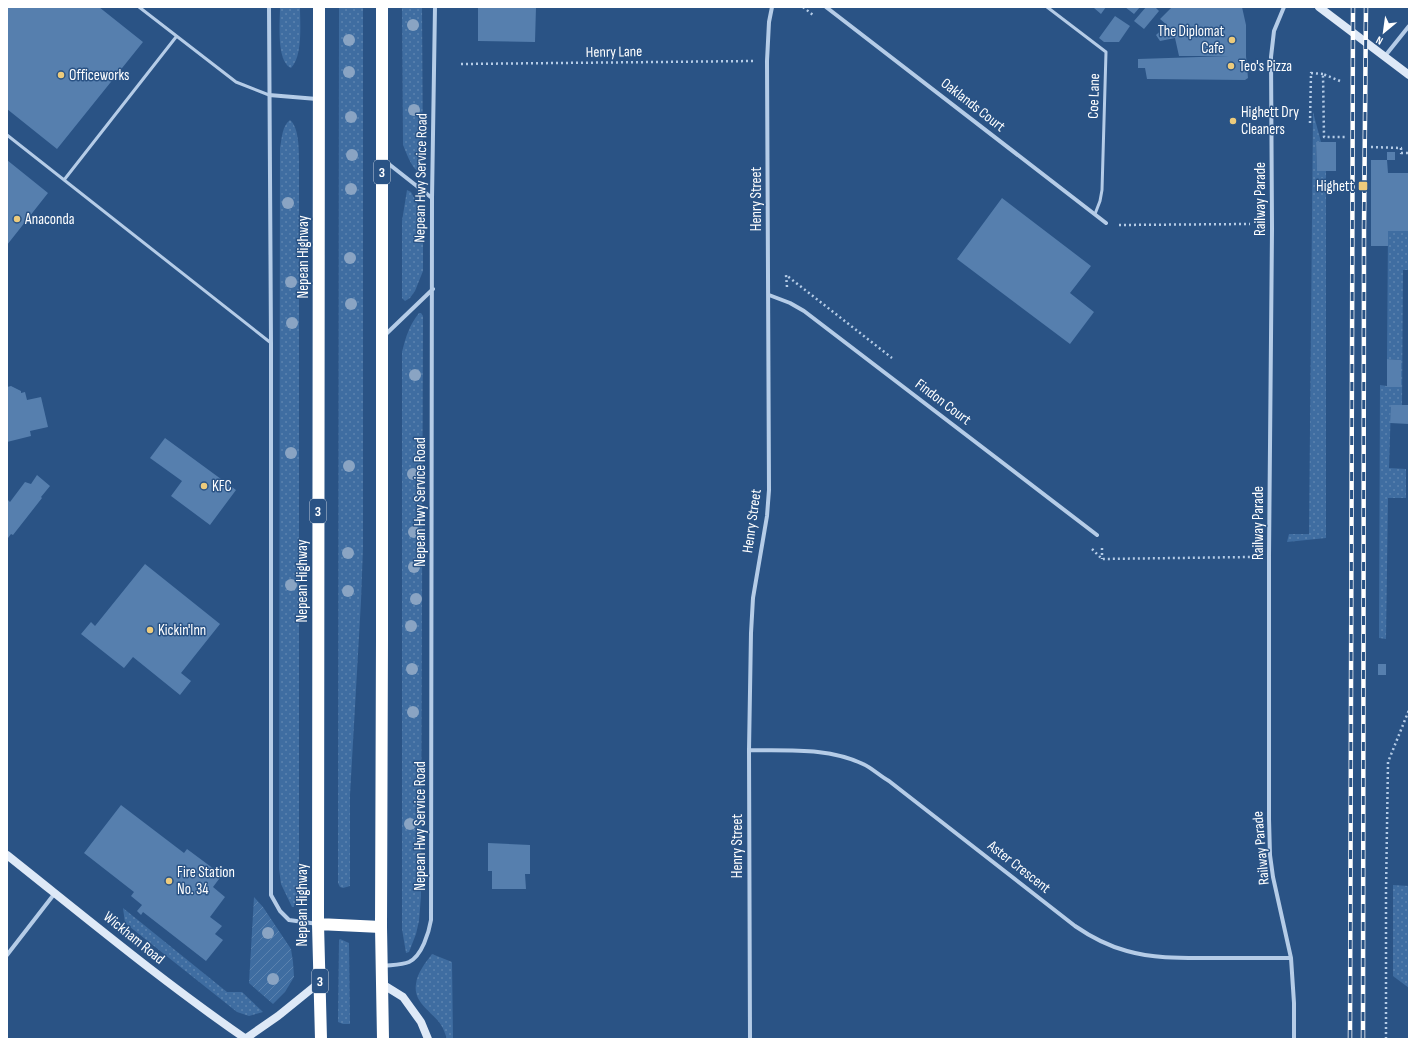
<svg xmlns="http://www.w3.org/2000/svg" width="1416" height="1046" viewBox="0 0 1416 1046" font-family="'Sofia Sans Condensed',sans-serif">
  <defs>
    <pattern id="grass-dots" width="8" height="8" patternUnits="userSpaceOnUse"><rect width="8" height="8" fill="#3f6da1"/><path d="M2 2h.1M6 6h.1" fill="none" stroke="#5c83af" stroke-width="1.8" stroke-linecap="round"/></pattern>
    <pattern id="garden-furrows" width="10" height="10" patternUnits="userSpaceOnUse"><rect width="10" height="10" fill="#3f6da1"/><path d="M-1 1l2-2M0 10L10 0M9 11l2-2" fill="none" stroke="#5c83af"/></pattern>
  </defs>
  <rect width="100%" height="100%" fill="#2a5385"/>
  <!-- grass -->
  <path fill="url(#grass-dots)" d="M280 7H300C300 23 303 56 291 68 276 61 280 22 280 7Z
    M339 7H363V548L361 601 350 795V886L343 888 340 887 338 883Z
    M402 7H422L423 168 421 173C412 170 407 154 403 145Z
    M1313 112 1321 142H1316L1317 171H1326V538L1287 542 1289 534H1309Z
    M290 120C299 127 299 150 299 160V866L298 890 294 907H292L281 884 279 869 280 148C282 138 282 126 290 120Z
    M407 190 411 192 421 211 423 225V271L415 291 410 298 405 301 402 298V221Z
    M1388 231H1409V270H1403L1402 405H1391L1389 468 1406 469V498H1388L1386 639 1379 638 1380 385 1387 386V387H1401V360L1387 359Z
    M419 313H421L423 316 421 896 419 921 416 934 409 952 406 953 402 929V352C406 336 409 326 419 313Z
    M1393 885 1409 886V988L1393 976Z
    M123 908 227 992H242L263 1012 249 1016 237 1012 125 923Z
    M340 939 349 943 350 1024H343L338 1022 339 940Z
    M432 954 452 962 453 1039H447C445 1034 444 1029 441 1025 432 1011 413 1003 416 984 417 973 426 962 432 954Z"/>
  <!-- garden -->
  <path fill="url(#garden-furrows)" d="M254 897 263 907 291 949 293 962 294 977 285 992 273 1004 249 983Z"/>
  <!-- building -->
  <path fill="#567fae" d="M7 7H99L143 42 57 149 7 109Z
    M478 7H536L535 42 478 41Z
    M1095 7H1106L1101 14 1094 8Z
    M1125 7H1140L1134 14Z
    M1146 7H1155L1159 11 1144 29 1134 21Z
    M1172 7H1242L1246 25V56L1248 78 1245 80 1147 79 1145 68H1138V59L1229 56H1179L1175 38 1160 41 1156 35 1167 25 1160 19Z
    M1115 16 1130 26 1119 42H1104L1099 38Z
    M1316 142H1336V171H1317Z
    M1387 152H1395V160H1387Z
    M7 160 48 193 7 245Z
    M1371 160H1387L1388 173H1409V231H1388V246H1371Z
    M1002 198 1091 266 1070 293 1094 312 1070 344 957 259Z
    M1387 359 1401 360V387H1387Z
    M11 386 21 391V393L25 392 27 400 41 397 48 427 30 431 31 436 7 442V387Z
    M1391 405H1409V424L1390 423Z
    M165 438 236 490 210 525 171 496 182 481 150 458Z
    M37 475 50 486 41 497 42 498 13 535 11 534 8 538 7 499 10 502 25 482 31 484Z
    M145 564 220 624 181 673 191 681 180 695 133 657 124 668 81 634 91 622 95 626Z
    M1378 664H1386V675H1378Z
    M121 805 184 853 187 849 222 875 213 887 225 897 210 917 222 926 215 934 223 940 206 961 143 912 141 915 137 911 142 905 131 896 134 892 84 853Z
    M488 843 530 845V874H525L526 889H492V871H488Z"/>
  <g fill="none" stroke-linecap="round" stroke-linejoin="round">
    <!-- path -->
    <path stroke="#b5cce7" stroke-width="2.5" stroke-dasharray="2 3" stroke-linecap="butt" d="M803 7 813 15
      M461 64 754 61
      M1340 81 1323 74 1324 137H1347
      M1310 123 1311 73 1323 74
      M1371 147 1401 148V153H1409
      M1119 225 1250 224
      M787 287 786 275 892 358
      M1102 548V559
      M1092 549 1102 559 1250 557
      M1386 1039V891L1388 762 1409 710"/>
    <!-- lane -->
    <path stroke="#b5cce7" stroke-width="3" d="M139 7 236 82 269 95
      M1047 7 1106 52 1102 190 1100 201 1095 214
      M7 135 271 343
      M64 180 176 37"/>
    <!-- street -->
    <path stroke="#b5cce7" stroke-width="4" d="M269 7 271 343V895L280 911 289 920 318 924
      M826 7 1106 223
      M1284 7 1274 31 1271 57 1272 229 1269 556V819L1270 855 1273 877 1291 958 1294 1003V1039
      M1385 56 1409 26
      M269 95 317 99
      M385 161 432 198
      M769 295 790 303 804 311 1097 535
      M385 335 433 289
      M749 750C787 751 827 747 863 764 872 768 880 776 889 781L1075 926C1091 937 1108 946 1127 951 1155 959 1184 958 1212 958 1238 958 1265 958 1291 958
      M7 955 55 893
      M384 966C392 965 402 965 409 962 422 956 429 932 431 920L432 198 435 7
      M750 1039 749 750 751 633 753 598 767 516 769 490 767 61 769 22 772 7"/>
    <!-- secondary -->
    <path stroke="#dee9f7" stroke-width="8" d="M1319 7 1409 75
      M7 855C85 917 163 982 246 1039
      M382 984 403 997 421 1022 428 1039
      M245 1039 278 1016 320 982"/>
    <!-- highway -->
    <path stroke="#fff" stroke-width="12" d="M319 7 318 924 321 1039
      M382 7V640L381 927 383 1039
      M318 924 381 927"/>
    <!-- rail casing -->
    <g stroke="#fff" stroke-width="4.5">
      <path id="rail" d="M1350 1039 1353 7
        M1363 1039 1364 229 1366 7"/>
    </g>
    <!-- rail -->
    <use href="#rail" stroke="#2a5385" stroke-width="3" stroke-dasharray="9" stroke-linecap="butt"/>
  </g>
  <!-- trees -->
  <g fill="#8aa4c3">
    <circle cx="413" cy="25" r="6"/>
    <circle cx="349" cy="40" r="6"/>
    <circle cx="349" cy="72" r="6"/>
    <circle cx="414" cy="110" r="6"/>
    <circle cx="351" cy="117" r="6"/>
    <circle cx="352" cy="155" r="6"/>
    <circle cx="351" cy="189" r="6"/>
    <circle cx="288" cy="203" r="6"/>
    <circle cx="350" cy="258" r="6"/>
    <circle cx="291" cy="282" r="6"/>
    <circle cx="351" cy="304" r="6"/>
    <circle cx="292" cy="323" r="6"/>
    <circle cx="415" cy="375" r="6"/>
    <circle cx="291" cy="453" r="6"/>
    <circle cx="349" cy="466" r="6"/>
    <circle cx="413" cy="474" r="6"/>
    <circle cx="414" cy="532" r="6"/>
    <circle cx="348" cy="553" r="6"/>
    <circle cx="414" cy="567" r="6"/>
    <circle cx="291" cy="585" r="6"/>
    <circle cx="348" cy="591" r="6"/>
    <circle cx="416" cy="599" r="6"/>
    <circle cx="411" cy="626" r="6"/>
    <circle cx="412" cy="669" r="6"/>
    <circle cx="413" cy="712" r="6"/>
    <circle cx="410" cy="824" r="6"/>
    <circle cx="268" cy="933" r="6"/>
    <circle cx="273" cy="979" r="6"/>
  </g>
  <!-- markers -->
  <g fill="#edcb7c" stroke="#2a5385" stroke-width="1.5">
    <circle cx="1232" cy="40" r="4"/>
    <circle cx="1231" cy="66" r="4"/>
    <circle cx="61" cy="75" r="4"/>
    <circle cx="1233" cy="121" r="4"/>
    <rect x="1358" y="181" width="10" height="10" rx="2"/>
    <circle cx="17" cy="219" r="4"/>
    <circle cx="204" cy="486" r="4"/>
    <circle cx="150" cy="630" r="4"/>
    <circle cx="169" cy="881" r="4"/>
  </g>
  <g text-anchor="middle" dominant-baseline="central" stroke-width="3" stroke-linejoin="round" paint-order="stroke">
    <!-- shield labels -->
    <g fill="#2a5385" stroke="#bfcbda" stroke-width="1">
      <rect x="374" y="160" width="16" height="24" rx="3"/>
      <rect x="310" y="499" width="16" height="24" rx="3"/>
      <rect x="312" y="969" width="16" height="24" rx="3"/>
    </g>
    <g font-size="14" font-weight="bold" fill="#fff">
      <text x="382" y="172">3</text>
      <text x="318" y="511">3</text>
      <text x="320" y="981">3</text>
    </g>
    <!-- poi labels -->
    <g font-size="15" fill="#fff" stroke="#2a5385" text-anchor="start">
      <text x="1224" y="31" text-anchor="end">The Diplomat<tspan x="1224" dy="17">Cafe</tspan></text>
      <text x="1239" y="66">Teo's Pizza</text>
      <text x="69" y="75">Officeworks</text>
      <text x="1241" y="112">Highett Dry<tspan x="1241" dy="17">Cleaners</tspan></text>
      <text x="1354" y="186" text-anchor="end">Highett</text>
      <text x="25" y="219">Anaconda</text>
      <text x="212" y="486">KFC</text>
      <text x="158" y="630">Kickin'Inn</text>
      <text x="177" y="872">Fire Station<tspan x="177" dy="17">No. 34</tspan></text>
    </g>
    <!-- street labels -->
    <g font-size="15" fill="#fff" stroke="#2a5385">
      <text transform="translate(614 52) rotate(-1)">Henry Lane</text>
      <text transform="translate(1094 96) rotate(-88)">Coe Lane</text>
      <text transform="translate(973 105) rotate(38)">Oaklands Court</text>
      <text transform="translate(421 178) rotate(-89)">Nepean Hwy Service Road</text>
      <text transform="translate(756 199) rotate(-90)">Henry Street</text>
      <text transform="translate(1260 199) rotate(-90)">Railway Parade</text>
      <text transform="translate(303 257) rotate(-90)">Nepean Highway</text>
      <text transform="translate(943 402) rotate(37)">Findon Court</text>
      <text transform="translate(420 502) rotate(-90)">Nepean Hwy Service Road</text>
      <text transform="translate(752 521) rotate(-82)">Henry Street</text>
      <text transform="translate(1258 523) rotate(-90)">Railway Parade</text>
      <text transform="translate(302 581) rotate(-90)">Nepean Highway</text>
      <text transform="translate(420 826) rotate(-90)">Nepean Hwy Service Road</text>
      <text transform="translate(737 846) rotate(-90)">Henry Street</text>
      <text transform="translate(1261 848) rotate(-95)">Railway Parade</text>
      <text transform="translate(1019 867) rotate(38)">Aster Crescent</text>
      <text transform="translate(302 905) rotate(-90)">Nepean Highway</text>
      <text transform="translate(134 938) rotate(39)">Wickham Road</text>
    </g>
  </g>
  <!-- border -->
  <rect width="1416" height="1046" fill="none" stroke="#ffffff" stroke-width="16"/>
  <!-- north arrow -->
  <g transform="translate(1384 32) rotate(209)" stroke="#2a5385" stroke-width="3" paint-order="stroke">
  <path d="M0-3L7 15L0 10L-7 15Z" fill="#ffffff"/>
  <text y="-6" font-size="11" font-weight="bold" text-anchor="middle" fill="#ffffff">N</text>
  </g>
</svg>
